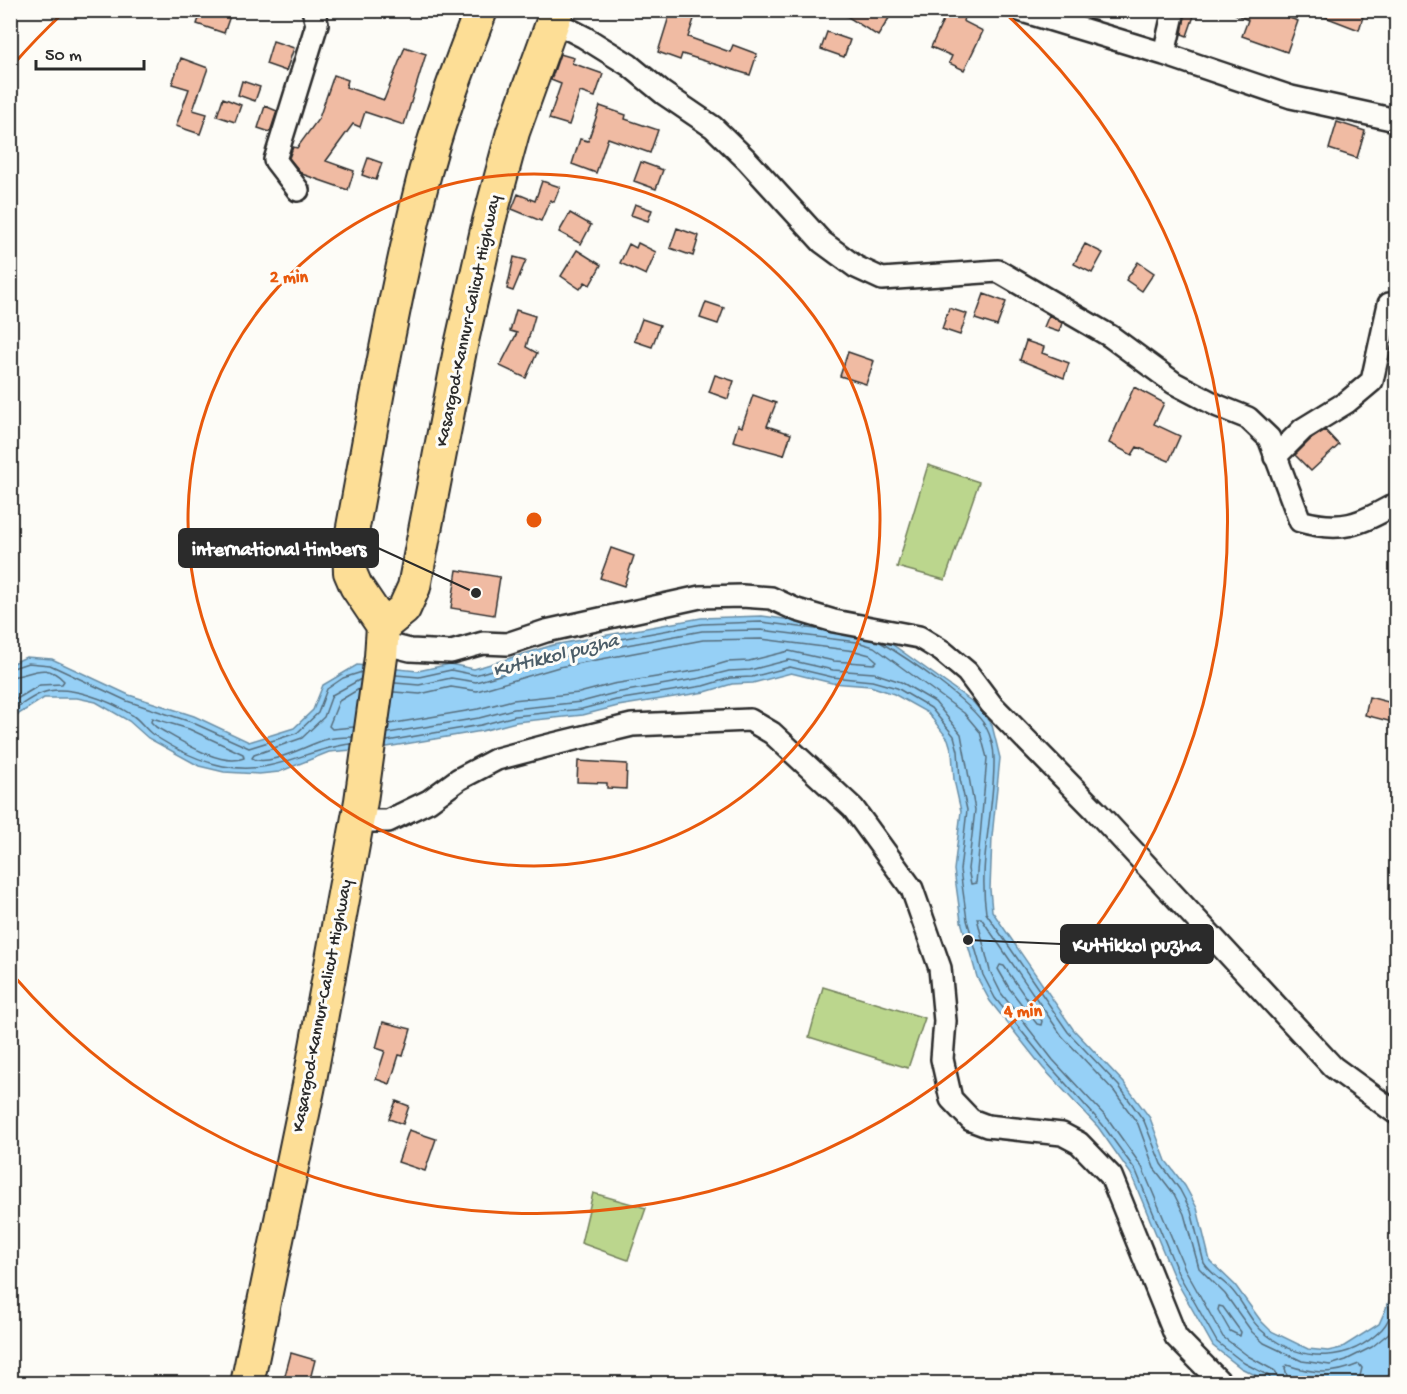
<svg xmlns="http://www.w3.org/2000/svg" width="1407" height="1394" viewBox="0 0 1407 1394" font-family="'Gochi Hand',sans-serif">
  <rect width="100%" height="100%" fill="#fdfcf7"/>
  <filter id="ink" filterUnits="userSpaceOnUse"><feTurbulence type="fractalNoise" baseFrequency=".0167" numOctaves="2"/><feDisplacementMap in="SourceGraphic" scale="12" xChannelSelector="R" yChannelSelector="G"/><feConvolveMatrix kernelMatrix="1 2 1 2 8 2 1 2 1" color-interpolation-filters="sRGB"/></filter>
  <g filter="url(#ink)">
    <!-- green -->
    <path fill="#bbd68d" stroke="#73805c" stroke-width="1.5" d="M928 465 979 482 945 580 897 567Z
      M823 987 925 1018 908 1068 809 1037Z
      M593 1193 646 1208 628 1260 581 1243Z"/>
    <!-- water -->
    <path fill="#96d0f6" stroke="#6b8ea5" stroke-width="1.5" d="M762 616 860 629 879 635 974 703 992 725 1000 758 992 837 990 889 992 911 1073 1029 1124 1083 1150 1118 1166 1161 1185 1186 1197 1208 1210 1261 1235 1285 1261 1321 1271 1331 1308 1349 1328 1351 1341 1348 1379 1324 1396 1286V1370L1377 1383H1271L1241 1368 1213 1346 1173 1275 1131 1174 1098 1127 1043 1068 990 1001 977 977 961 921 954 870 961 811 954 780 952 752 948 739 928 713 894 694 870 686 832 683 791 673 753 683 732 684 705 692 618 706 583 715 516 722 482 731 387 747 329 752 279 772 259 774 224 772 199 766 148 738 129 721 96 702 77 698H44L11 719V664L26 657 52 659 129 695 194 716 249 742 294 728 313 710 323 685 357 665 418 671 450 664 474 669 553 645 701 618Z"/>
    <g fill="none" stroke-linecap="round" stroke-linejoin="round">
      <!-- shore -->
      <path stroke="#566d7c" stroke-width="1.5" d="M880 642C907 658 971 701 986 727 991 736 994 749 994 758 995 810 978 860 986 913L1068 1032 1119 1086 1144 1121 1161 1164 1180 1190 1191 1211 1204 1263C1211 1274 1221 1279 1230 1288 1244 1302 1250 1323 1267 1335 1303 1363 1349 1363 1382 1329 1389 1322 1393 1309 1396 1300
        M10 669 28 663 50 665 127 701 191 722 249 748 297 733 318 713 327 689 343 678 362 672
        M396 675 419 677 451 670 475 675 555 651 702 624 761 622 823 630
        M10 677C31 676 44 660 64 681L62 684 40 685 10 703
        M10 712C20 706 31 697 42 693 67 683 111 701 132 715 140 720 145 729 152 734 173 748 199 761 223 766 275 776 303 749 351 744
        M152 718 189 729 243 754 244 758C220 768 178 739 156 727L151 722Z
        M389 724 478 709 513 700 579 693 613 684 700 670 727 662 749 661 789 651 834 661 874 664 877 661 870 655 855 651 761 639 703 640 559 667 477 691 451 687 420 694 394 692
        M354 727 332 729 329 726 339 701 359 689
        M388 733 479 718 514 709 581 702 615 693 701 678 729 671 750 670 789 660 833 670 874 673 901 682 935 702 961 734 975 810 968 869 971 884 976 883 987 758 980 732 964 713 874 647 857 642 761 630 702 631 557 658 476 682 451 678 419 685 395 683
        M353 737C343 737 333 737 324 740 307 745 267 768 252 758L254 755 302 738 324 717 332 695 361 679
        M387 741 481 725 515 716 582 709 616 700 703 686 730 678 752 677 790 667 832 677 872 681 897 688 931 708 954 736 958 751 960 779 967 810 960 870 967 920 983 975 995 998 1048 1064 1102 1124 1136 1171 1178 1273 1217 1342 1244 1363 1269 1376 1272 1384
        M1000 965 1004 966 1042 1021 1041 1025 1037 1024 1009 988 998 969Z
        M1219 1306 1223 1307 1241 1332 1240 1336 1230 1331 1218 1310Z
        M1280 1384 1275 1371 1248 1356 1223 1337 1185 1269 1142 1167 1108 1119 1053 1060 1001 993 990 971 977 918H981L1062 1036 1114 1091 1138 1124 1154 1168 1174 1194 1184 1214 1199 1268 1225 1294 1252 1332 1264 1343 1302 1361 1330 1365 1346 1360 1372 1347 1389 1333 1396 1318
        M1289 1384 1285 1368 1287 1365C1314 1374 1333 1375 1359 1364L1362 1368 1358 1384"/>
    </g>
    <!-- building -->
    <path fill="#f0bba3" stroke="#2b2b2b" stroke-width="1.5" d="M202 10H232L224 33 197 24Z
      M671 10H697L688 37 730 52 733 45 757 54 750 75 682 54 680 60 658 52Z
      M837 10H894L878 36Z
      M948 10 965 16 963 21 983 31 964 70 949 63 952 56 931 47Z
      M1186 10H1196L1187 36 1182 34Z
      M1227 10H1267L1298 21 1287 52 1242 36 1248 20Z
      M1307 10H1365L1359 30Z
      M827 32 850 40 844 57 821 49Z
      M273 41 294 48 286 71 266 64Z
      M405 47 426 54 404 125 365 112 360 127 353 124 326 161 354 171 348 190 302 174 289 158 293 147 297 148 319 118 334 75 348 80 346 87 384 100Z
      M560 54 574 58 572 63 603 74 595 97 580 92 569 125 549 119 561 84 551 80Z
      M181 58 208 68 193 110 207 114 200 134 176 126 189 89 172 84Z
      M242 81 260 87 255 101 238 95Z
      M223 98 241 105 235 122 217 116Z
      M265 106 277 111 270 132 258 128Z
      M600 106 626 115 625 119 658 130 650 153 608 138 596 173 572 164 580 139 588 141Z
      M1337 122 1365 131 1357 158 1329 149Z
      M368 158 382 163 376 180 362 175Z
      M641 162 663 170 656 189 634 181Z
      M542 181 560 187 554 202 550 200 541 221 512 209 518 194 535 201Z
      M635 204 652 210 648 221 631 215Z
      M570 213 591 225 581 244 559 232Z
      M677 228 699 236 693 256 670 248Z
      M638 243 656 252 646 275 620 263 629 244 636 248Z
      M1085 244 1103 253 1092 273 1074 264Z
      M577 250 601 265 590 285 585 282 580 289 561 276Z
      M514 257 526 260 513 291 507 289Z
      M1138 262 1154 273 1142 291 1126 280Z
      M984 294 1006 302 997 326 975 319Z
      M706 302 724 308 718 324 700 318Z
      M949 308 967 314 960 335 942 329Z
      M516 310 535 316 526 347 537 353 526 378 500 366 517 333 510 331Z
      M1049 315 1062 323 1059 332 1044 327Z
      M642 319 660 325 652 347 634 341Z
      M1026 341 1044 347 1042 353 1069 363 1064 378 1020 360Z
      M848 352 874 361 866 384 840 376Z
      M715 375 734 381 728 399 709 392Z
      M1134 387 1164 403 1154 424 1180 436 1169 461 1137 447 1132 455 1109 443Z
      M753 395 776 403 767 426 791 434 784 455 733 441 738 425 742 427Z
      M1325 430 1339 445 1311 471 1295 455 1311 439Z
      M611 548 634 556 624 586 600 578Z
      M457 570 500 577 494 615 451 608Z
      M1369 697 1396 704V723L1365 715Z
      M578 761 627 764 626 789 607 788V783L577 782Z
      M383 1022 411 1029 403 1056 399 1055 390 1084 376 1079 385 1051 376 1048Z
      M396 1101 409 1106 403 1124 389 1119Z
      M409 1130 436 1139 425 1171 398 1162Z
      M291 1353 315 1360 309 1383H283Z"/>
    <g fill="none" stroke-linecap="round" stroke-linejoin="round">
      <!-- minor casing -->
      <g stroke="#2b2b2b" stroke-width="26">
        <path id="minor" d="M1019 10 1164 54 1291 97 1396 120
          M553 21 584 37 629 65 663 93 713 127 747 160 822 242 856 267 882 279 998 271 1110 336 1174 383 1218 406 1248 418 1269 438 1300 521C1343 533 1359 524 1396 504
          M1164 54 1174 10
          M298 190 275 160 317 24 313 10
          M1275 457 1303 429 1347 402 1372 381 1389 304
          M382 643 410 650 451 652 483 643 507 644 546 631 700 597 742 596 771 598 797 610 834 621 919 637 942 651 967 672 991 704 1095 810 1333 1067 1396 1113
          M357 821H388L429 801 459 779 497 759 546 746 632 725 750 720 772 733 853 808 912 889 940 968 945 1021 942 1059 951 1099 971 1120 987 1126 1062 1134 1079 1143 1111 1176 1176 1337 1222 1384"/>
      </g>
      <!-- highway casing -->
      <g stroke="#2b2b2b" stroke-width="36">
        <path id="highway" d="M383 626 404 609 414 587 460 350 489 221 513 132 557 10
          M247 1384 309 1085 361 801 381 657 383 626 356 586 350 572 349 549C371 430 391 310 420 192 435 130 458 70 481 10"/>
      </g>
      <!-- minor -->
      <use href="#minor" stroke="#fdfcf7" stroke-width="21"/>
      <!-- highway -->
      <use href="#highway" stroke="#fdde96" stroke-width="32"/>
    </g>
  </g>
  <!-- distance rings -->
  <g fill="none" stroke="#e8590c" stroke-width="3">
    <circle cx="534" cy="520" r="346"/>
    <path d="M12 66A692 692 0 0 1 62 14M1006 14A692 692 0 1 1 12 974"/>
  </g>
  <g text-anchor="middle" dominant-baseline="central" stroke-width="6" stroke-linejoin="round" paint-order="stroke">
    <!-- street labels -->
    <g font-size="18" fill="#2b2b2b" stroke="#fdfcf7">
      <text transform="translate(469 321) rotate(-78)">Kasargod-Kannur-Calicut Highway</text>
      <text transform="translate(323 1006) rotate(-79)">Kasargod-Kannur-Calicut Highway</text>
    </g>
    <!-- water labels -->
    <g font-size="20" font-style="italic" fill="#4b5d68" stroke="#fdfcf7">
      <text transform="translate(556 657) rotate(-14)">Kuttikkol puzha</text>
    </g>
  </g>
  <circle cx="534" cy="520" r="9" fill="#e8590c" stroke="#fdfcf7" stroke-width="3"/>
  <g font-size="18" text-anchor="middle" font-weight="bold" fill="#e8590c" stroke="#fdfcf7" stroke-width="6" stroke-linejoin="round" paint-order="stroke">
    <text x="289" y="282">2 min</text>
    <text x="1023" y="1016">4 min</text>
  </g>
  <!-- callouts -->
  <path fill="none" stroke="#2b2b2b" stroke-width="2" d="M476 593L378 548M968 940L1061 944"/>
  <g fill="#2b2b2b" stroke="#fdfcf7" stroke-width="2">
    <circle cx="476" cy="593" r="6"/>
    <circle cx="968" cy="940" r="6"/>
  </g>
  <g fill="#2b2b2b" stroke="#2b2b2b" stroke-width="2">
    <rect x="179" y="529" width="199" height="38" rx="6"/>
    <rect x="1061" y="925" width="152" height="38" rx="6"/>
  </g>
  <g font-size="20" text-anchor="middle" font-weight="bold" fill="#fff">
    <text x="279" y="555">international timbers</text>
    <text x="1137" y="951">Kuttikkol puzha</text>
  </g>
  <!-- margin -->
  <rect width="1407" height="1394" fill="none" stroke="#fdfcf7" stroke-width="36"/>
  <rect x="18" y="18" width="1371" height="1358" fill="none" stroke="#2b2b2b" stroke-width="2" filter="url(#ink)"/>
  <!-- scale -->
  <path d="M36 60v9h108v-9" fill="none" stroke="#2b2b2b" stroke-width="3"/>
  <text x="45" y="60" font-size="18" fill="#2b2b2b" stroke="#fdfcf7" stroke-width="4.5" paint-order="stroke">50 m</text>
</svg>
